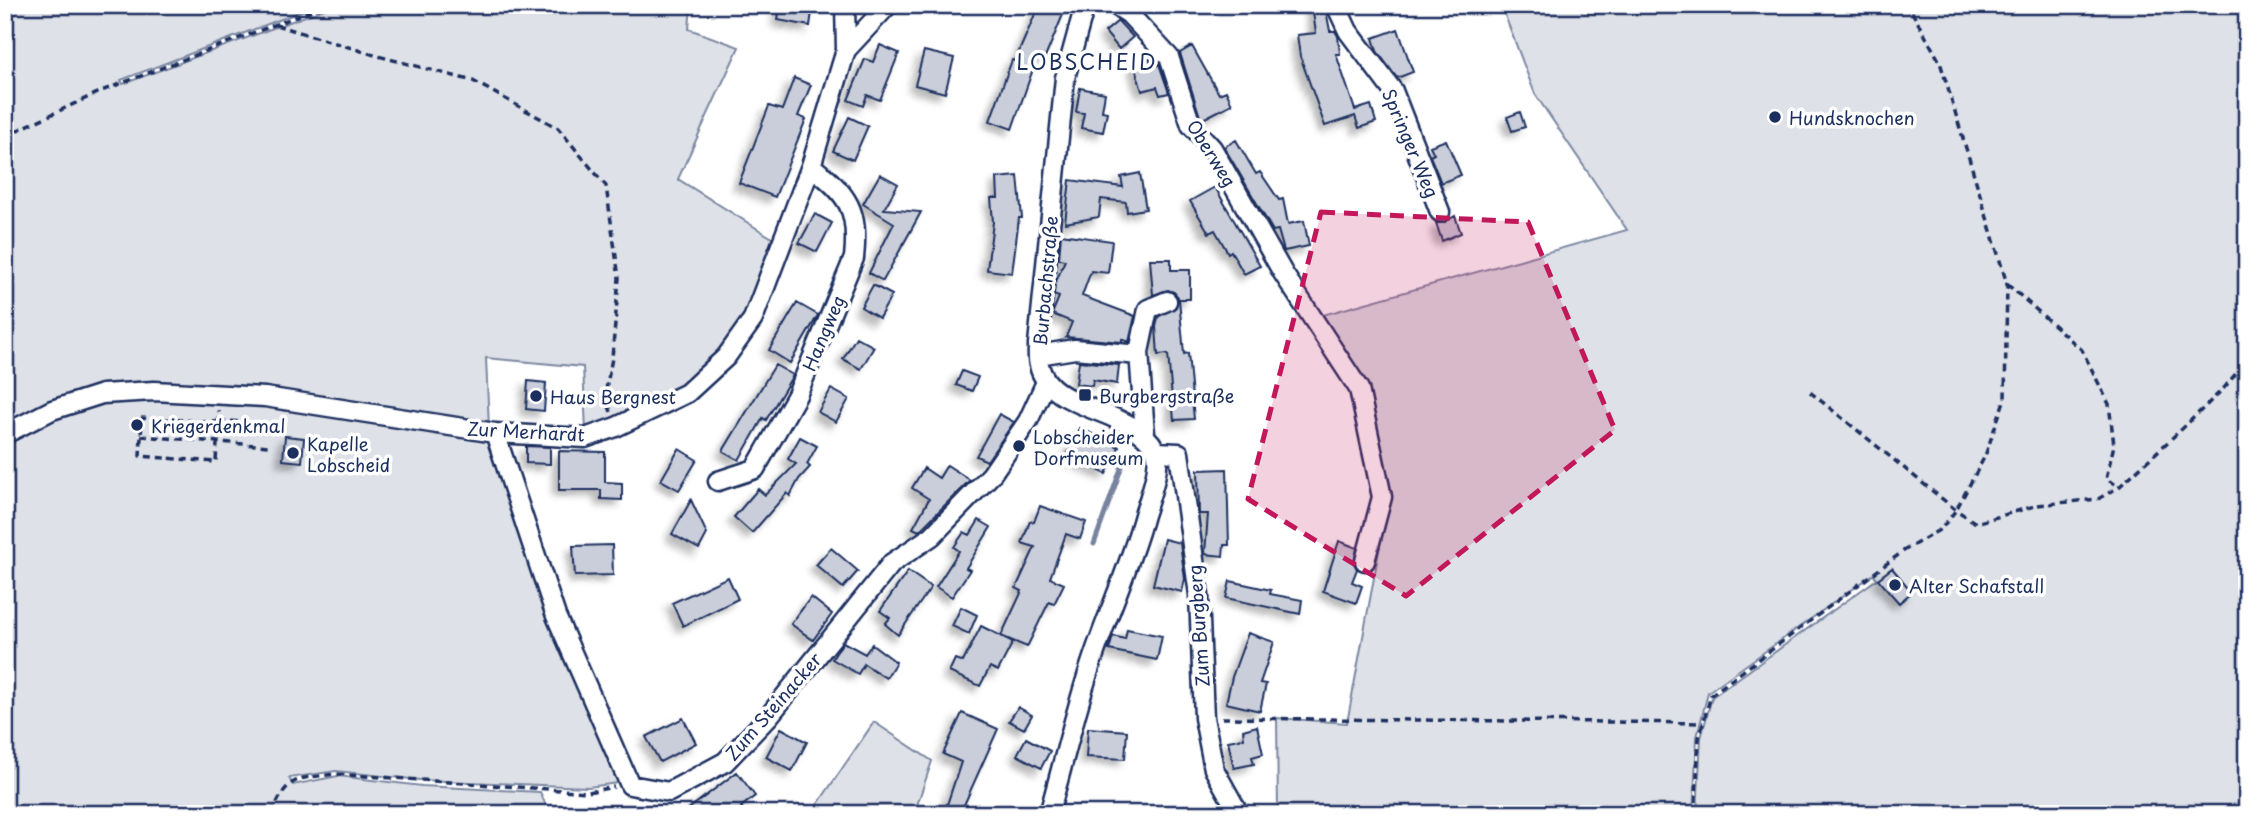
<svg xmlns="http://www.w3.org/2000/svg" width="2252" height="819" viewBox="0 0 2252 819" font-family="'Playpen Sans',sans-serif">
  <defs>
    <filter id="shadow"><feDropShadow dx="-6" dy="6" stdDeviation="3.5" flood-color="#0004"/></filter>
  </defs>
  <rect width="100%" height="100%" fill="#fff"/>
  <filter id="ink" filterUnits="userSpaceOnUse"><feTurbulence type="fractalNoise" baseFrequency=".0143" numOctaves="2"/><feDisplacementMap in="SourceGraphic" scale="14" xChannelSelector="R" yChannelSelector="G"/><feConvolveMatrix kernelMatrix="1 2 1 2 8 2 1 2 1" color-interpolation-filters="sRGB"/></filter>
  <g filter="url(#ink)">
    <!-- green -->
    <path fill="#dee1e7" stroke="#7c88a2" stroke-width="2" d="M5 5H318L121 80 123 84 335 5H691L689 29 739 47 678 179 777 241 750 318 685 391 586 431 583 367 486 358 489 428 157 386 5 432Z
      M1501 5H2247V814H1697L1701 738 1712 697 1877 579 1874 574 1708 692 1697 737 1693 814H1278L1277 718 1347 723 1389 497 1362 386 1319 316 1627 230 1535 94Z
      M103 397 272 405 492 436 626 782 588 787 420 780 336 771 289 778 293 785 338 776 422 786 540 792 550 814H5V440Z
      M874 722 932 761 914 814H811Z"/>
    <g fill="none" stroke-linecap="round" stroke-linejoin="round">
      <!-- stream -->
      <path stroke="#77839f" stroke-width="5" d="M1094 544 1123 463"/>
    </g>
    <!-- building -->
    <path fill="#caceda" stroke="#1b2f5e" stroke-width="2" filter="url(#shadow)" d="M780 5H813L810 26 778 20Z
      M1039 5H1067L1045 58 1038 55 1012 129 990 121 1012 60 1015 61Z
      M1312 5H1325L1330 31H1335L1338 36 1340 54H1336L1355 110 1371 105 1376 122 1359 128 1355 116 1325 126 1300 56 1297 35 1316 33Z
      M1118 21 1133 37 1119 49 1105 32Z
      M1398 29 1413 72 1397 78 1377 51 1373 38Z
      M880 45 899 53 880 100 867 95 863 106 848 100 865 59 873 62Z
      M1192 46 1219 94 1226 91 1232 104 1201 120 1180 53Z
      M924 51 954 58 945 93 915 85Z
      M1150 59 1153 68 1159 64 1169 93 1160 95 1157 87 1142 91 1134 64Z
      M794 78 811 85 798 116 806 119 775 197 739 183 769 106 782 110Z
      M1080 88 1105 93 1102 111 1107 112 1103 132 1081 128 1084 113 1076 112Z
      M1520 112 1525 127 1512 131 1507 117Z
      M849 117 868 126 853 160 833 151Z
      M1236 140 1256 174 1260 172 1279 200 1283 199 1288 224 1304 221 1309 246 1284 251 1278 230 1273 231 1224 147Z
      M1446 140 1461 175 1441 183 1430 156 1434 154 1430 146Z
      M1140 173 1146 209 1127 212 1126 202 1101 199 1099 217 1065 223 1070 180 1123 187 1121 177Z
      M880 174 898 184 884 209 921 212 883 281 869 273 894 223 863 204Z
      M1018 176 1022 218H1019L1012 273 987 270 993 222 991 198H998L997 178Z
      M1215 187 1260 266 1244 274 1231 251 1228 253 1215 230 1209 233 1190 201Z
      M815 214 832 223 817 252 799 243Z
      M1455 216 1461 233 1442 241 1436 223H1443Z
      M1061 234 1112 241 1108 273 1091 271 1082 296 1135 316 1129 342 1122 339V342L1066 337 1072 322 1052 314 1059 297 1054 295 1055 284 1065 260 1059 259Z
      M1150 259H1171V270H1190V299H1179L1184 354 1188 353 1194 419 1174 420 1168 354 1158 355 1156 327 1158 317 1176 307 1178 297 1174 292 1168 290 1153 295Z
      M873 285 892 295 879 318 861 307Z
      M797 303 818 315 790 363 769 350Z
      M856 337 874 347 861 369 843 359Z
      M1079 361 1119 365 1117 384 1093 380 1092 386 1076 384Z
      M775 365 793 375 766 420 763 418 739 460 723 451Z
      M962 371 978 377 972 391 956 385Z
      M528 381 546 383 544 411 526 409Z
      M831 389 849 399 836 422 818 412Z
      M999 414 1014 422 987 461 976 456Z
      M1080 428 1119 447 1106 474 1067 455Z
      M285 436 304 438 302 462 283 460Z
      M800 437 817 446 807 464 810 467 799 479 790 496 787 493 752 533 734 517 758 489 765 495 796 464 788 459Z
      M526 446 550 447V464L526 463Z
      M679 449 697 460 679 490 661 480Z
      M559 451 605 452V482L622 483V500L601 499V490H559Z
      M947 465 970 480 919 531 913 528 929 499 912 488 924 468 939 478Z
      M1227 469 1229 545H1224L1223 556 1205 554 1208 514H1199L1198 470Z
      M691 500 707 534 699 549 672 534Z
      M1040 506 1086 522 1080 539 1066 534 1050 578 1064 584 1054 604 1049 602 1027 647 1001 636 1022 591 1016 588 1035 547 1022 543 1030 521 1034 522Z
      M979 520 991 527 966 568 970 570 952 597 936 587 959 551 954 547 964 532 970 535Z
      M1164 539 1180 543 1185 579 1182 592 1153 585Z
      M1339 541 1357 548 1354 563 1357 569 1352 582 1362 586 1356 603 1323 591Z
      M612 545 613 575 575 576 573 546Z
      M831 548 858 571 843 588 816 565Z
      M1892 568 1912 592 1899 603 1878 579Z
      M908 571 931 587 898 635 885 624 890 618 880 611Z
      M728 577 738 599 683 626 672 603Z
      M1230 581 1271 590 1270 594 1302 600 1300 614 1226 598Z
      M811 597 832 614 813 640 791 624Z
      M961 607 977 615 969 634 952 626Z
      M981 626 1013 642 998 671 990 667 980 686 949 672 955 659 963 662Z
      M1127 629 1162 636 1157 660 1109 650 1113 636 1125 639Z
      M1248 633 1274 642 1260 683 1266 684 1260 711 1226 703 1232 677Z
      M843 642 865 654 872 644 896 662 886 678 864 664 858 674 832 659Z
      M1018 707 1032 715 1024 729 1009 721Z
      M962 713 998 729 960 814H944L961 762 943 754Z
      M683 718 696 743 660 762 646 737Z
      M1257 726 1263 754 1252 757 1254 764 1234 768 1228 741 1244 738 1243 730Z
      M781 728 807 742 792 771 766 757Z
      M1088 728 1127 731 1125 759 1086 757Z
      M1026 738 1050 751 1041 768 1017 755Z
      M737 772 755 796 741 807 747 814H682Z"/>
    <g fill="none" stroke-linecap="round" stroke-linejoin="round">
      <!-- minor casing -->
      <g stroke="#1b2f5e" stroke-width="23">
        <path id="minor" d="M845 5 846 50
          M1115 5 1129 14 1169 57 1191 125 1212 148 1283 273 1359 389 1382 497 1365 561
          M1336 5 1348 31 1393 91 1440 212
          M1038 355 1075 349 1139 355
          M495 433 556 616 630 785 669 792 725 762 769 716 892 563 932 536 991 475 1028 421 1046 382
          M5 434 52 410 102 394 154 391 265 397 495 433 585 438 616 427 687 393 726 357 753 319 811 166 846 50 888 5
          M1145 434 1139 352 1148 309 1167 301
          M1157 452 1179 453 1199 595 1204 718 1214 769 1239 814
          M718 481 755 469 797 395 854 258C859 210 849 195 811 166
          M1049 814C1064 761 1076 707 1094 655 1110 608 1131 563 1144 515 1149 499 1163 463 1155 449 1132 407 1049 412 1039 365 1037 359 1038 351 1038 344L1065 78 1085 5"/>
      </g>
      <!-- path -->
      <path stroke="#1b2f5e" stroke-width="3.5" stroke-dasharray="7 5" stroke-linecap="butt" d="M276 25 378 56 473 81 558 128 606 186 619 278 612 358 605 395 611 412
        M5 136 104 90 326 5
        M2007 284 2082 350 2109 404 2114 445 2106 479 2118 486
        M1810 392 1956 510 1976 523 2038 505 2098 499 2119 487 2184 427 2224 388 2243 365H2247
        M219 420 271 425
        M218 422 142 418 140 456 216 462C217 444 218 427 219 410
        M141 436 269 446
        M1222 718 1703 723
        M272 814C288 774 298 779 337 774L588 792 614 787
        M1695 814 1699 738 1711 695 1905 550 1941 529 1956 510 1985 456 2005 398 2007 284 1940 62 1908 5"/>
      <!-- minor -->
      <use href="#minor" stroke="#fff" stroke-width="18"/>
    </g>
  </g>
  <!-- marked area -->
  <path fill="#c2185b" fill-opacity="0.2" stroke="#c2185b" stroke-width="5" stroke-dasharray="14 9" stroke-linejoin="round" d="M1321 212 1528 222 1615 430 1406 596 1248 499Z"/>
  <!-- markers -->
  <g fill="#1b2f5e" stroke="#fff" stroke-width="2.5">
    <circle cx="1775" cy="117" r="7"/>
    <rect x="1078" y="388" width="14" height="14" rx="3.5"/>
    <circle cx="536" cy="396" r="7"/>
    <circle cx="137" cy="425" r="7"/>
    <circle cx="1019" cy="446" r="7"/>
    <circle cx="293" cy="453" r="7"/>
    <circle cx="1895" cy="585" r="7"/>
  </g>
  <g text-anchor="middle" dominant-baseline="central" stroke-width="7" stroke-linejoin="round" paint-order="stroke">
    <!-- poi labels -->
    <g font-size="18" fill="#1b2f5e" stroke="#fff" text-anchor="start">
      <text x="1789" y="117">Hundsknochen</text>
      <text x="1099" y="395">Burgbergstraße</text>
      <text x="550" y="396">Haus Bergnest</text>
      <text x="151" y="425">Kriegerdenkmal</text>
      <text x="1033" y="436">Lobscheider<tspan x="1033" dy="21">Dorfmuseum</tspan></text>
      <text x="307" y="443">Kapelle<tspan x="307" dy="21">Lobscheid</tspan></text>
      <text x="1909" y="585">Alter Schafstall</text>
    </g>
    <!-- street labels -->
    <g font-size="18" fill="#1b2f5e" stroke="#fff">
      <text transform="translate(1411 143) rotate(67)">Springer Weg</text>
      <text transform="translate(1212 153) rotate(58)">Oberweg</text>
      <text transform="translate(1045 281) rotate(-85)">Burbachstraße</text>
      <text transform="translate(823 333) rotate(-67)">Hangweg</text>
      <text transform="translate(526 431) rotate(3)">Zur Merhardt</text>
      <text transform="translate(1198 626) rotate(-94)">Zum Burgberg</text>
      <text transform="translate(773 706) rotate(-49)">Zum Steinacker</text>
    </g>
    <!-- quarter labels -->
    <g font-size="21" letter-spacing="2" fill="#1b2f5e" stroke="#fff">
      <text x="1087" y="61">LOBSCHEID</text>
    </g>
  </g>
  <!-- margin -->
  <rect width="2252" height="819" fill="none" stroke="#fff" stroke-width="28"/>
  <rect x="14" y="14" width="2224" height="791" fill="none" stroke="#1b2f5e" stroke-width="2.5" filter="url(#ink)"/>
</svg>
